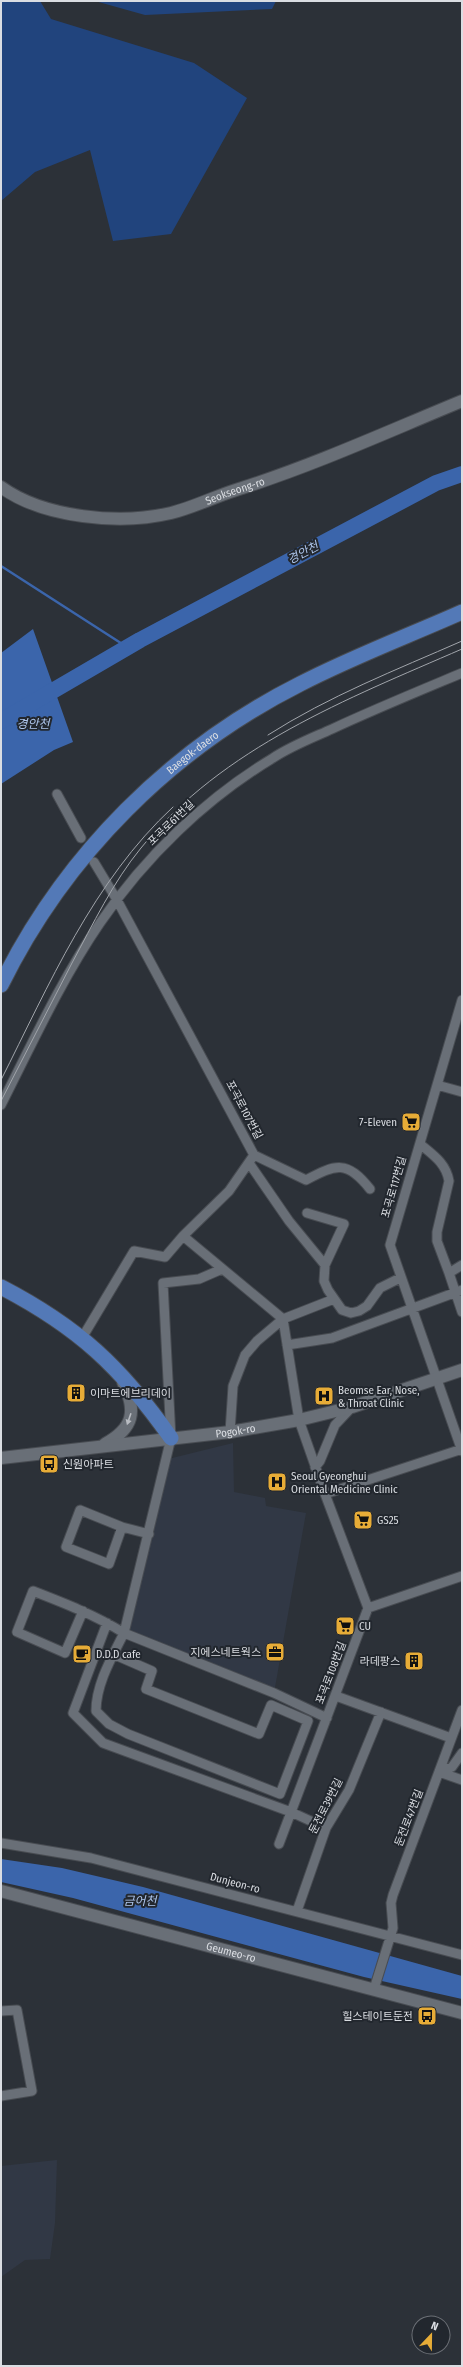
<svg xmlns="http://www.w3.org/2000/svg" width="463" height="2367" viewBox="0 0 463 2367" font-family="'Fira Sans Condensed','Noto Sans KR',sans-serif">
  <rect width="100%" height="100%" fill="#2c3138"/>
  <!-- built -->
  <path fill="#313845" d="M233 1443 234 1492 265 1498 266 1506 306 1513 274 1693 124 1633 164 1460Z
    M57 2160 55 2223 50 2259 25 2260 1 2277V2166Z"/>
  <!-- green -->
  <path fill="#21447d" d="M1 1H40L51 19 194 63 247 98 171 234 113 241 90 150 35 172 1 201Z
    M95 1H276L272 9 145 15Z"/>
  <!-- water -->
  <path fill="#3b65ab" d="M33 629 73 742 54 750 1 784V653Z
    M1 1859 62 1868 143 1887 462 1976V1999L364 1977 73 1898 1 1882Z"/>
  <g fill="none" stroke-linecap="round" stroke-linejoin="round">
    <!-- stream -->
    <path stroke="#3b65ab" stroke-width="2.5" d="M1 566 127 647"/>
    <!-- river -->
    <path stroke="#3b65ab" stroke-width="16" d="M1 721 140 640 436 483 462 474"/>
    <!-- minor casing -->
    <g stroke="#484c52" stroke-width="11">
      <path id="minor" d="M57 794 81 838
        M94 862 117 900 254 1155 229 1191 183 1236 283 1319 299 1420 325 1494 368 1608 279 1844
        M462 1000 390 1245 462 1451
        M437 1085 462 1092
        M1 1105C32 1044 61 980 100 923 145 857 205 799 273 758 291 746 312 738 332 729 375 709 419 691 462 673
        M420 1144C433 1155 446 1163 449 1181L437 1232V1241L449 1273
        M254 1155 306 1180C336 1164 347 1160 370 1189
        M249 1163 289 1221 325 1265
        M307 1213 344 1224 325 1265 324 1281 328 1290 342 1310 351 1313 359 1311 367 1306 380 1288 400 1278
        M462 1265 449 1273 462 1312
        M222 1269 199 1279 163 1283 171 1438 124 1633 274 1693 327 1718
        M82 1338 134 1251 165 1257 183 1236
        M287 1345 332 1338 462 1290
        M230 1432 233 1386 245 1355 257 1341 283 1319 334 1299
        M315 1467 320 1461 335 1425 352 1407
        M325 1494 462 1449
        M122 1527 109 1564 66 1547 80 1510 122 1527 149 1534
        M368 1608 462 1576
        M83 1611 65 1653 17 1632 33 1591C64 1603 95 1615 124 1633 112 1657 96 1684 96 1711L109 1724 128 1734 280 1794 308 1721 271 1705 259 1734 146 1689 152 1671 113 1654
        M107 1623 73 1713 103 1743 291 1812 326 1828
        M336 1696 451 1738
        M439 1772 452 1767 462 1753
        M439 1772 462 1780
        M1 1843 91 1858 462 1955
        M297 1911 326 1828 349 1790 381 1712
        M374 1989 393 1928 391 1903 393 1895 462 1710
        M1 2011 17 2010 32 2091 1 2096"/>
    </g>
    <!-- tertiary casing -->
    <g stroke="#484c52" stroke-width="14">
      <g id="tertiary">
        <path id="s1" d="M1 487C44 518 120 525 171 513 195 507 218 495 242 488 317 464 389 431 462 401"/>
        <path d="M105 1444C134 1428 137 1411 123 1382"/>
        <path id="s2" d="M1 1458 230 1432 299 1420 352 1407 462 1370"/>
        <path id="s3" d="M1 1891 462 2013"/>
      </g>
    </g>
    <!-- primary casing -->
    <g stroke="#484c52" stroke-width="17">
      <g id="primary">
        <path id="s4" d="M1 985C65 855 171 749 300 684 352 657 408 636 462 612"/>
        <path d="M1 1287C78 1327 121 1367 171 1438"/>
      </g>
    </g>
    <!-- minor -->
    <use href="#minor" stroke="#696f77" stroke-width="9"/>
    <!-- tertiary -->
    <use href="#tertiary" stroke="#696f77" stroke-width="12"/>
    <!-- primary -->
    <use href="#primary" stroke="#5379b7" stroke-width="15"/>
    <!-- tram -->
    <path stroke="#a1a5ab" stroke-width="1" d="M268 735C329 696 396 670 462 641
      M1 1080C49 985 93 881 173 807
      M1 1101C25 1055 48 1009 72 963 93 924 113 882 141 848 223 747 347 699 462 649"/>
  </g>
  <!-- one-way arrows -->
  <defs><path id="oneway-solid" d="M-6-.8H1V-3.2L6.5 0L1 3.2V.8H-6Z"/></defs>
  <use fill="#b8bcc2" href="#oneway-solid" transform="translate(129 1419) rotate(109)"/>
  <!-- icons -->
  <defs>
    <g id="supermarket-square" transform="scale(1)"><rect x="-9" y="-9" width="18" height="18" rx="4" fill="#e7ac37" stroke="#22272e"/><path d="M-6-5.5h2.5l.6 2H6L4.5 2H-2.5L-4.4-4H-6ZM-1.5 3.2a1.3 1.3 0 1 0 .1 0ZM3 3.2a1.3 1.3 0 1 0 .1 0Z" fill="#111"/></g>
    <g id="building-square" transform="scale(1)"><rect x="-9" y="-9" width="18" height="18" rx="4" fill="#e7ac37" stroke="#22272e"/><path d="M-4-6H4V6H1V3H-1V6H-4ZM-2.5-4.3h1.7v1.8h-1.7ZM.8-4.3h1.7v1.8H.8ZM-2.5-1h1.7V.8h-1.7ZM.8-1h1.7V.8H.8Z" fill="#111"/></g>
    <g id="hospital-square" transform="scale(1)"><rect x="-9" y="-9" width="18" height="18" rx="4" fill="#e7ac37" stroke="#22272e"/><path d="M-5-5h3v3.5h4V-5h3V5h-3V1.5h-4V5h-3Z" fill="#111"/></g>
    <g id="bus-square" transform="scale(1)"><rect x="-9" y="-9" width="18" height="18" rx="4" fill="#e7ac37" stroke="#22272e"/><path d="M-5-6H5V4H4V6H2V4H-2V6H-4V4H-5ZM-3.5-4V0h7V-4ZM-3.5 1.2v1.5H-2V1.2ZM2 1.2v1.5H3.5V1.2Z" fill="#111"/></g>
    <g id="office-square" transform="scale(1)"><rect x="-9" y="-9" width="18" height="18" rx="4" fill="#e7ac37" stroke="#22272e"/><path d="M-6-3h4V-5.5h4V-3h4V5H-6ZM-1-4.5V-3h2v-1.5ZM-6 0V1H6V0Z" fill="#111"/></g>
    <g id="cafe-square" transform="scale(1)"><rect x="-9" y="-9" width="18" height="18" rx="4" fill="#e7ac37" stroke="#22272e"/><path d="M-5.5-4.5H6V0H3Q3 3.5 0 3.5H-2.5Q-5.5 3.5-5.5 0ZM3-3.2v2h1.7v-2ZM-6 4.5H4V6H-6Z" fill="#111"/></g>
  </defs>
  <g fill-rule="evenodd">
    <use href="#supermarket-square" x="411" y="1122"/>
    <use href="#building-square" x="76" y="1393"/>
    <use href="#hospital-square" x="324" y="1396"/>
    <use href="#bus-square" x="49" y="1464"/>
    <use href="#hospital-square" x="277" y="1482"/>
    <use href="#supermarket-square" x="363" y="1520"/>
    <use href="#supermarket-square" x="345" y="1626"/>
    <use href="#office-square" x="275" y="1652"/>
    <use href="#cafe-square" x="82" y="1654"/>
    <use href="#building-square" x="414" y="1661"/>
    <use href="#bus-square" x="427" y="2016"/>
  </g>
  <g text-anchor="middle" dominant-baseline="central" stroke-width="4" stroke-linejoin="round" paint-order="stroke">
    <!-- street labels -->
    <g font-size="11" fill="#dadde2" stroke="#22272e">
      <text stroke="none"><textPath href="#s1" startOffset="244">Seokseong-ro</textPath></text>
      <text stroke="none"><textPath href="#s4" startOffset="304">Baegok-daero</textPath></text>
      <text transform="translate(171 823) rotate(-44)">포곡로61번길</text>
      <text transform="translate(244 1110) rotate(62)">포곡로107번길</text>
      <text transform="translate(394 1187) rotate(-74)">포곡로117번길</text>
      <text stroke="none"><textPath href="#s2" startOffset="236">Pogok-ro</textPath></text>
      <text transform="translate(331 1673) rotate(-69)">포곡로108번길</text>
      <text transform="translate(326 1806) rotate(-63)">둔전로39번길</text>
      <text transform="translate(409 1818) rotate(-69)">둔전로47번길</text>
      <text transform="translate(235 1883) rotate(15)">Dunjeon-ro</text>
      <text stroke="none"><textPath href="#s3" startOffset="238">Geumeo-ro</textPath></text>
    </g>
    <!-- poi labels -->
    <g font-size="11" fill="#dadde2" stroke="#22272e" text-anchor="start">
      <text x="397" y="1122" text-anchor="end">7-Eleven</text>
      <text x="338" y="1390">Beomse Ear, Nose,<tspan x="338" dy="13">&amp; Throat Clinic</tspan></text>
      <text x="90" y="1393">이마트에브리데이</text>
      <text x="63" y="1464">신원아파트</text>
      <text x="291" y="1476">Seoul Gyeonghui<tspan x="291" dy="13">Oriental Medicine Clinic</tspan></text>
      <text x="377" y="1520">GS25</text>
      <text x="359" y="1626">CU</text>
      <text x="261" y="1652" text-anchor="end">지에스네트웍스</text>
      <text x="96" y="1654">D.D.D cafe</text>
      <text x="400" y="1661" text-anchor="end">라데팡스</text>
      <text x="413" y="2016" text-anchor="end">힐스테이트둔전</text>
    </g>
    <!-- water labels -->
    <g font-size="12" font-style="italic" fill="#aec6ec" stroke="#22272e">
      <text transform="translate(303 553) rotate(-28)">경안천</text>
      <text x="33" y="724">경안천</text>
      <text x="140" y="1901">금어천</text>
    </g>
  </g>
  <!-- border -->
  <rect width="463" height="2367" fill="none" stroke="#dadde2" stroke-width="4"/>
  <!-- north arrow -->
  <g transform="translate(431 2335) rotate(22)"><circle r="19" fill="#22272e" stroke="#6c7076"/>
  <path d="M0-3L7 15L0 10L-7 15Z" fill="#e7ac37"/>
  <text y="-6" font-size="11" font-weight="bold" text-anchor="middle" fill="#dadde2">N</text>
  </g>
</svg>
